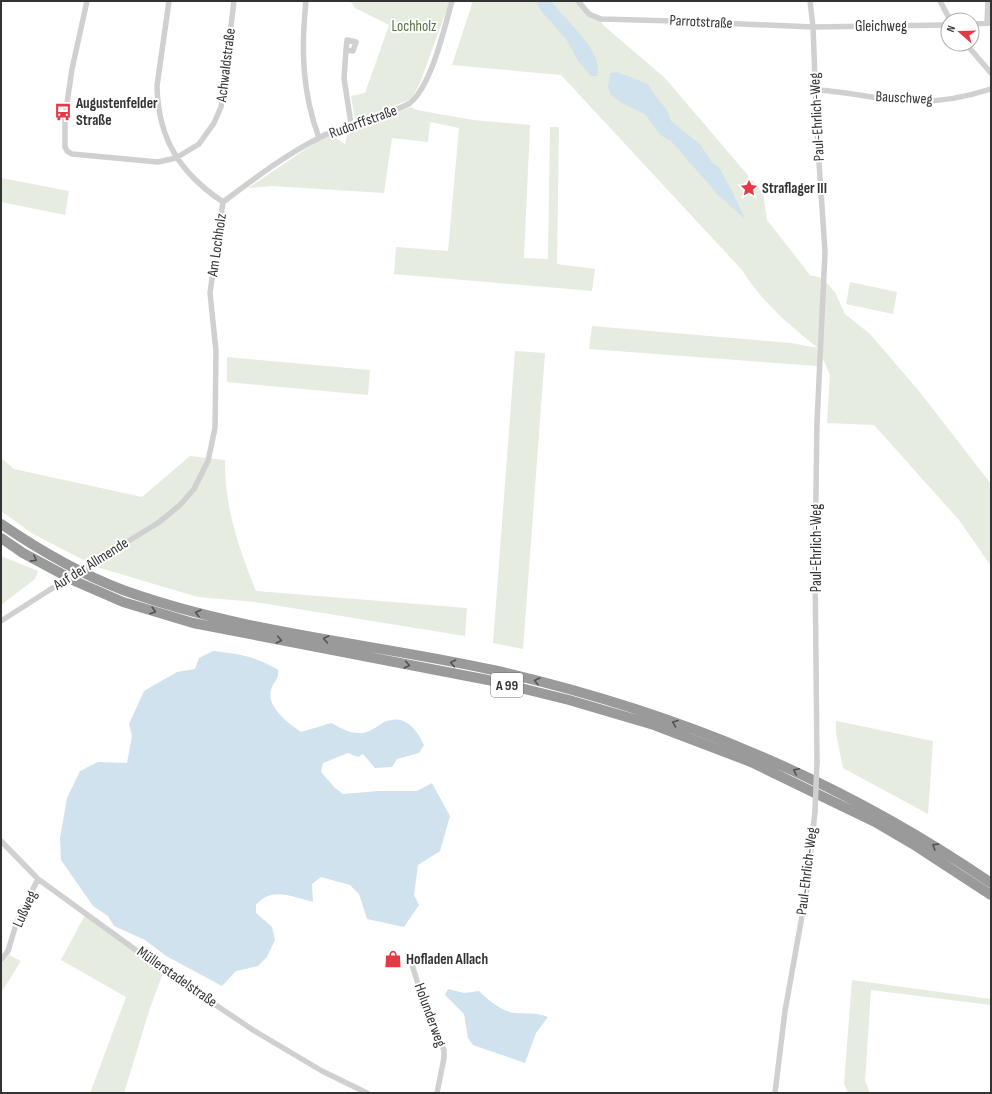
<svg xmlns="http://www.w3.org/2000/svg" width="992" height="1094" viewBox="0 0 992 1094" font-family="'Sofia Sans Condensed',sans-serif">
  <rect width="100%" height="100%" fill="#fff"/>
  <!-- green -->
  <path fill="#e6ecdf" d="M350 1H450L420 83 411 99 355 121 351 96 365 93 389 25 355 8Z
    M473 1H575L587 15 601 21 603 25 665 78 763 193 767 220 810 275 822 278 835 292 845 314 870 334 919 391 991 484V566L959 520 874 425 827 423 830 375 819 350 817 366 589 349 592 326 791 343 818 348C789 325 761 301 742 270L561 75 452 65Z
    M411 107 417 110 473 120 530 125 524 258 548 259 550 127H559L557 264 595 269 592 291 394 274 396 247 448 251 459 128 430 122 428 142 392 138 384 193 272 186 248 188 315 143 324 131 345 144 349 127Z
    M1 178 69 191 65 215 1 202Z
    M850 282 897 292 893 314 846 304Z
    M515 351 545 353 523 649 493 643Z
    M227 357 370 370 368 395 227 382Z
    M190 456 225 460C224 506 239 549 256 591L467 608 465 636 255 602 198 597 97 567 33 534 1 511V458L14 469 142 497Z
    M1 556 38 571 35 579 1 605Z
    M836 721 933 741 928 814 843 768 836 733Z
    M85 915 163 973 149 1011 124 1093H90L126 997 61 960Z
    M9 955 21 961 1 993V965Z
    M852 980 991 999V1005L871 990 865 1080 870 1093H848L844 1084Z"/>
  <!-- water -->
  <path fill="#cfe2ee" d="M535 1H551C564 19 606 53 597 76H591L578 61 566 39 542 12Z
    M617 72 648 84 654 94 667 110 671 121 701 145 712 163 719 167 731 189 745 219 718 195 671 141 660 135 646 115 620 102 610 94 608 87 610 73Z
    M213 651C239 654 255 656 278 670 279 681 273 681 271 690 266 707 289 724 301 732L331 723C341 728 350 734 362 733 370 732 378 726 384 722 404 713 417 729 424 745L419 753 397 759 392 767 375 768 363 754 358 757 348 753 323 763 321 772 335 788 343 794 379 791H417L432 783 450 816 440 851 418 865 414 895 419 905 404 927 367 919 359 894 350 885 321 877 312 884 313 902C292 897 272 886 256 905V913L272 927 275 940 267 957 258 966 236 971 222 986 166 956 145 940 114 926 108 916 93 906 61 860 60 838 67 798 80 771 98 762 127 763 132 736 129 724 144 691 177 672 195 669 199 658Z
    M448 989 464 993 479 991C487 999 501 1011 514 1013 526 1014 536 1012 548 1017L536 1033 525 1063 473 1045 468 1038 464 1014 445 995Z"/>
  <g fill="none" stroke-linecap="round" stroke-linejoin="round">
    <!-- minor -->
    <path stroke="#d0d0d0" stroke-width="5.5" d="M87 1 72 69 65 117V147L67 151 72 154 158 162 176 158 199 144 214 123 221 107 234 1
      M169 1 157 86C158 139 180 173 223 202
      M306 1C301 49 302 92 319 138
      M578 1 589 14 601 19 674 21 813 27 948 25
      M810 1 813 27 817 132 825 252 817 423 815 563 817 762
      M940 1 950 20
      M987 23 988 1
      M972 24 990 23
      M966 44 991 73
      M346 50 347 40 356 42 353 51 346 50 344 78 351 124
      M816 90C845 91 874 99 904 101 933 103 963 98 991 89
      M223 202C254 179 285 155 319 138 348 123 382 118 410 103 432 84 444 29 452 1
      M99 559 158 523 180 505 194 489 208 461 215 428 216 351 210 293 223 202
      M1 621 51 589
      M1 841 38 879 162 969 253 1030 322 1071 367 1093
      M1 960 8 951 17 921 38 879
      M411 961 428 1017 444 1050V1058L437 1093
      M775 1093 785 1011 807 888 815 811"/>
    <!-- motorway -->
    <path stroke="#9a9a9a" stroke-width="10" d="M1 524C39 550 80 574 123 590 242 633 370 643 493 670 673 711 838 778 991 883
      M1 538 23 553 77 582 123 602 193 623 488 680 569 700 654 725 751 762 875 822 916 846 991 895"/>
    <!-- minor-bridge -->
    <path stroke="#d0d0d0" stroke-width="5.5" d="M51 589 99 559
      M815 811 817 762"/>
  </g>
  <!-- one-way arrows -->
  <defs><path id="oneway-chevron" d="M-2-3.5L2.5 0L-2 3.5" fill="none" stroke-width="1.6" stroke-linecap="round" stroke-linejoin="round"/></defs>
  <g stroke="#525252">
    <use href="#oneway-chevron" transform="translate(34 559) rotate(28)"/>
    <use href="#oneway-chevron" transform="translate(153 611) rotate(17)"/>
    <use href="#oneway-chevron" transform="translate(198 613) rotate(-166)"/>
    <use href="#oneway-chevron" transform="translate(326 639) rotate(-169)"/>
    <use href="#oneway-chevron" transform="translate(279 640) rotate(11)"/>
    <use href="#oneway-chevron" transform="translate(453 663) rotate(-169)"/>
    <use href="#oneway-chevron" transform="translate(407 665) rotate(11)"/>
    <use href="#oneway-chevron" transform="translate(537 681) rotate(-166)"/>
    <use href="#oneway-chevron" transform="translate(675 723) rotate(-159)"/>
    <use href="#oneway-chevron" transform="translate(796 771) rotate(-154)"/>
    <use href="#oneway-chevron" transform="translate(935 846) rotate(-148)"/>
  </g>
  <!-- icons -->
  <defs>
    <g id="bus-bare" transform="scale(1.38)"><path d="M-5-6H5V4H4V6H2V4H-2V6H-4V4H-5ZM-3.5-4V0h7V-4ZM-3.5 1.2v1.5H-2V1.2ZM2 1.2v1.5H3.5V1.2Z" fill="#e63946" stroke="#fff" stroke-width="2.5" paint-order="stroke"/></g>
    <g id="sight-bare" transform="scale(1.38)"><path d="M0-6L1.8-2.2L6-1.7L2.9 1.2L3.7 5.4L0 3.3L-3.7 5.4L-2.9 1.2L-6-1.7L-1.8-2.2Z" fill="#e63946" stroke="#fff" stroke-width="2.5" paint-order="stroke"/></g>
    <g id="shop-bare" transform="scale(1.38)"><path d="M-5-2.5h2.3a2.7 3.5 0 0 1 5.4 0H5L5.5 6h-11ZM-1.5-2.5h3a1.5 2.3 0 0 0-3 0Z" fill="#e63946" stroke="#fff" stroke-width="2.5" paint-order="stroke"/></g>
  </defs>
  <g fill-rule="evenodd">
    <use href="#bus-bare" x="63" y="112"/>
    <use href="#sight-bare" x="749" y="188"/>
    <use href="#shop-bare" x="393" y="959"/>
  </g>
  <g text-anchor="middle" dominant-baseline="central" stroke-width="4" stroke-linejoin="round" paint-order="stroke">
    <!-- shield labels -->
    <rect fill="#fff" stroke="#707070" stroke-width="1" x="491" y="673" width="32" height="24" rx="3"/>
    <g font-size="14" font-weight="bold" fill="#333">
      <text x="507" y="685">A 99</text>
    </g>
    <!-- street labels -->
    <g font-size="15" fill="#333" stroke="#fff">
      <text transform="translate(701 22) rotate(3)">Parrotstraße</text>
      <text x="881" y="26">Gleichweg</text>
      <text transform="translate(226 65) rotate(-83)">Achwaldstraße</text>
      <text transform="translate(904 98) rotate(3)">Bauschweg</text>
      <text transform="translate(817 117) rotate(-93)">Paul-Ehrlich-Weg</text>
      <text transform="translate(363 122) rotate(-20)">Rudorffstraße</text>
      <text transform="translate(217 245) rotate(-82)">Am Lochholz</text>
      <text transform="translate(816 548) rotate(-90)">Paul-Ehrlich-Weg</text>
      <text transform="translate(91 564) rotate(-32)">Auf der Allmende</text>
      <text transform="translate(807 871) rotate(-83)">Paul-Ehrlich-Weg</text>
      <text transform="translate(25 909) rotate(-66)">Lußweg</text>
      <text transform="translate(177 977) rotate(35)">Müllerstadelstraße</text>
      <text transform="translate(430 1015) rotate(70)">Holunderweg</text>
    </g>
    <!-- park labels -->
    <g font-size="15" fill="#56703f" stroke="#fff">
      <text x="414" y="26">Lochholz</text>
    </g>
    <!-- poi labels -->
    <g font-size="15" font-weight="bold" fill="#333" stroke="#fff" text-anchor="start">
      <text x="76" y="103">Augustenfelder<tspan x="76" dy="17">Straße</tspan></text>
      <text x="762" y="188">Straflager III</text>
      <text x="406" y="959">Hofladen Allach</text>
    </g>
  </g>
  <!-- border -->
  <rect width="992" height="1094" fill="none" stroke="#333333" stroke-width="4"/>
  <!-- north arrow -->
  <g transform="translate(960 32) rotate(290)"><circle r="19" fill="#ffffff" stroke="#adadad"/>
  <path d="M0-3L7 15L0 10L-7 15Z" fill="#e63946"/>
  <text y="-6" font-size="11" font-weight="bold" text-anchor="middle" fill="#333333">N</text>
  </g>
</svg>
